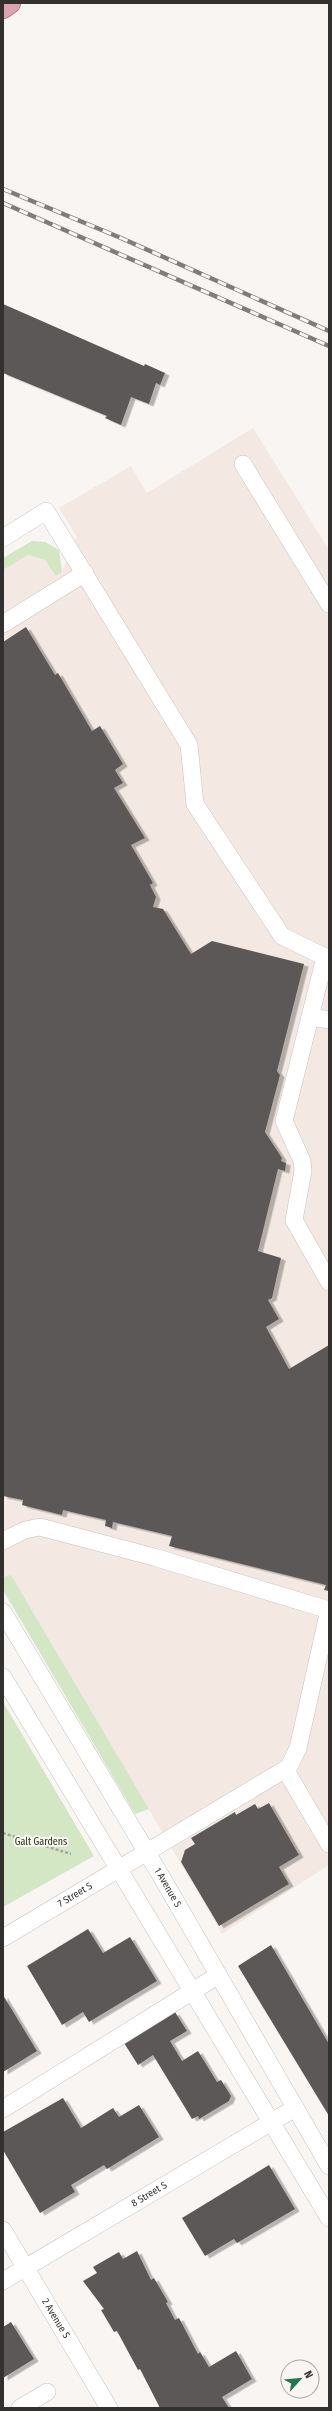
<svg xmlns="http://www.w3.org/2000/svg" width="332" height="2411" viewBox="0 0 332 2411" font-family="'Fira Sans Condensed',sans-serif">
  <defs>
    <filter id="shadow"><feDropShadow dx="4.5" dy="2.5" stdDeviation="0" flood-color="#0004"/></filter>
  </defs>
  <rect width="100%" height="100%" fill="#f8f5f3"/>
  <!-- built -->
  <path fill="#f3e9e2" d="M253 428 329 550V1865L222 1934 11 1575 3 1577V570L28 555 45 560 56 576 62 572 77 537 59 508 131 466 147 493Z"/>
  <!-- green -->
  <path fill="#d3e7c5" d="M32 541 45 542 59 550 62 572 56 576 45 560 28 555 3 570V558Z
    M11 1575 149 1809 135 1814 3 1590V1577Z
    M3 1702 94 1856 3 1907Z"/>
  <!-- building -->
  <path fill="#5c5959" filter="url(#shadow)" d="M3 304 144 366 145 364 165 373 160 385 156 383 149 404 131 397 121 425 105 418 107 416 3 373Z
    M26 627 55 675 58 673 92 731 100 726 123 764 115 770 123 783 114 788 145 838 131 845 153 883 150 885 156 897 153 907 163 909 191 954 212 941 304 964 277 1071 280 1075 265 1132 282 1158 281 1161 286 1163 285 1171 278 1169 258 1251 281 1258 272 1298 268 1300 279 1319 266 1327 289 1369 329 1345V1591L324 1590 326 1585 169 1546 172 1536 113 1522 112 1528 105 1526 106 1520 63 1510 62 1515 22 1505 23 1500 3 1496V642Z
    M269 1803 299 1855 279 1867 289 1884 219 1926 181 1862 185 1850 195 1844 191 1838 235 1812 236 1815 255 1804 258 1809Z
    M88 1929 103 1953 130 1937 157 1981 89 2022 83 2012 62 2025 27 1966Z
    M271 1945 329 2044V2116L238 1966Z
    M3 1995 37 2051 3 2072Z
    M175 2012 187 2031 170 2041 182 2061 198 2051 217 2082 221 2080 231 2096 229 2101 199 2119 198 2116 192 2119 153 2055 138 2065 124 2043Z
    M63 2098 81 2128 113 2108 119 2117 139 2105 159 2137 107 2169 104 2165 71 2185 75 2192 40 2213 3 2150V2132Z
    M269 2165 295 2209 237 2243 234 2239 205 2256 182 2218Z
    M137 2251 151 2280 154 2278 168 2302 166 2303 175 2320 179 2318 198 2354 200 2352 209 2367 236 2351 252 2379 222 2397 229 2408H160L140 2369 138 2370 117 2331 114 2332 101 2310 104 2309 83 2281 97 2273 93 2267 119 2252 123 2259Z
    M11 2322 34 2359 3 2378V2327Z"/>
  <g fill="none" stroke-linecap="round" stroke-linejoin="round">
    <!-- minor casing -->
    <g stroke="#c6c3c1" stroke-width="18">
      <g id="minor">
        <path d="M243 464 329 604"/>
        <path d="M3 538 46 511 189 745 195 804 282 936 325 957 284 1121 302 1161 303 1171 294 1220 329 1282"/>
        <path d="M3 624 85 573"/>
        <path d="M310 1017 329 1020"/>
        <path d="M3 1541 25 1530 40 1527 154 1557 329 1610"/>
        <path id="s1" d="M3 1612 161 1876 329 2166"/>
        <path d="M3 1677 329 2218"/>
        <path d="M285 1769 329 1844"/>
        <path id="s2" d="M3 1938 289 1767 298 1748 329 1610"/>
        <path d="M3 2109 217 1976"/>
        <path id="s3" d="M3 2230 109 2408"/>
        <path id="s4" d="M3 2281 295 2108"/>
        <path d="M20 2408 47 2392"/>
      </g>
    </g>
    <!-- major casing -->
    <g stroke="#925261" stroke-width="22">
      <path id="major" d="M3 8 10 3"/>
    </g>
    <!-- path -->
    <path stroke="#a8a6a5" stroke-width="2.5" stroke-dasharray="3 2" stroke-linecap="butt" d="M3 1833 71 1854"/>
    <!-- minor -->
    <use href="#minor" stroke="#fff" stroke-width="17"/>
    <!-- major -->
    <use href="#major" stroke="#dca2b0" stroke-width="21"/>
    <!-- rail casing -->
    <g stroke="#7f7d7c" stroke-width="4.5">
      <path id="rail" d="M3 189 121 238 329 331
        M3 203 329 346"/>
    </g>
    <!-- rail -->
    <use href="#rail" stroke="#f8f5f3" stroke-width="3" stroke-dasharray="9" stroke-linecap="butt"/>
  </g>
  <g text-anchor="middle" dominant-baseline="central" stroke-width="4" stroke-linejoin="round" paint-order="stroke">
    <!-- park labels -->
    <g font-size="10" fill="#23380f" stroke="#f8f5f3">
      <text x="41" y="1842">Galt Gardens</text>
    </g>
    <!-- street labels -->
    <g font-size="10" fill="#323130" stroke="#f8f5f3">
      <text stroke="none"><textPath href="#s1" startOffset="321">1 Avenue S</textPath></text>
      <text stroke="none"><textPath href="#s2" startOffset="84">7 Street S</textPath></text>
      <text stroke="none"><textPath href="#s4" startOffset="170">8 Street S</textPath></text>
      <text stroke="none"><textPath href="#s3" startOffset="103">2 Avenue S</textPath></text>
    </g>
  </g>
  <!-- border -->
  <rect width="332" height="2411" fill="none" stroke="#323130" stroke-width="8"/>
  <!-- north arrow -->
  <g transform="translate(300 2379) rotate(63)"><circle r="19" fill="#f8f5f3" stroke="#a9a7a5"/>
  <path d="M0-3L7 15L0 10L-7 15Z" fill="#23784b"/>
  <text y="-6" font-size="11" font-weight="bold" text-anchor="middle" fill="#323130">N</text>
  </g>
</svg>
